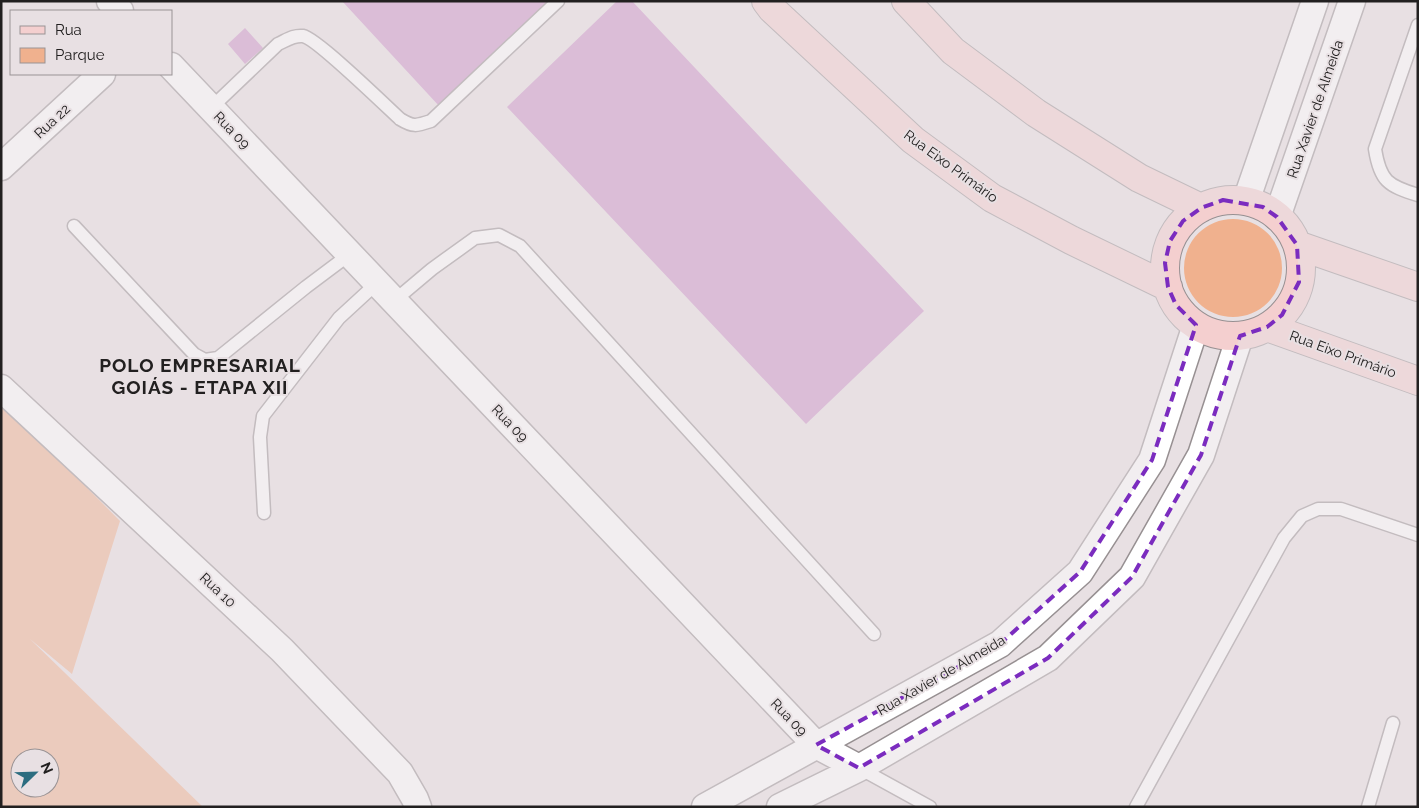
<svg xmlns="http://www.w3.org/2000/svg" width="1419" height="808" viewBox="0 0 1419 808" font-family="Raleway,sans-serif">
  <rect width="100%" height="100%" fill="#e8e0e3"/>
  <!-- green -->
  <path fill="#f0b18e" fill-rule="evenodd" d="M1184 268a49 49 0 1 1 98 0a49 49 0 1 1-98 0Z
    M1 401 120 521 72 674 30 639 203 807H1ZM20 758H50V788H20Z"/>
  <!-- building -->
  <path fill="#cc92c8" d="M342 1H551L440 107Z
    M617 1H632L924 311 806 424 507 107Z
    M245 28 263 48 245 64 228 44Z"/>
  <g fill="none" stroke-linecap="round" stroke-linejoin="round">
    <!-- lane casing -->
    <g stroke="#979092" stroke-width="15">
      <path id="lane" d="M1418 25 1375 149C1380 181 1388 186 1418 195
        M211 108 278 44C287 40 293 35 303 36 316 38 386 106 400 119 413 127 416 126 431 121L558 1
        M74 226 194 354 205 360 218 358 306 287 350 254
        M394 301 432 269 475 238 499 235 520 246 874 634
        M264 513 260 437 263 416 339 318 377 283
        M859 768 930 807
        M1136 807 1284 538 1302 516 1318 509H1341L1418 535
        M1368 807 1393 723"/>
    </g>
    <!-- street casing -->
    <g stroke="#979092" stroke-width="29">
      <path id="street" d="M110 1 120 11
        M171 66 816 745 859 768
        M1 167 102 74
        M1246 201 1315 1
        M1277 217 1352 1
        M1 388 282 650 400 773 415 799 418 807
        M705 807 1000 644 1080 572 1152 460 1196 325
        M780 807 859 768 1048 658 1132 577 1201 455 1240 336"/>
    </g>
    <!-- secondary casing -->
    <g stroke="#979092" stroke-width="30">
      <path id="secondary" d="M766 1 772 9 913 140 992 198 1071 240 1168 287
        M906 1 953 51 1036 113 1139 178 1201 208
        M1165 268a68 68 0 1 1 136 0a68 68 0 1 1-136 0Z
        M1297 245 1418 287
        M1267 327 1418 381"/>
    </g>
    <!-- lane -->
    <use href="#lane" stroke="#fff" stroke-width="12"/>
    <!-- street -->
    <use href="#street" stroke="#fff" stroke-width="26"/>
    <!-- secondary -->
    <use href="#secondary" stroke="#f4cfcf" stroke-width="28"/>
  </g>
  <!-- marked area -->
  <path d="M0 0H1419V808H0ZM1223 200 1263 207 1277 217 1297 245 1299 282 1282 315 1267 327 1240 336 1201 455 1132 577 1048 658 859 768 816 745 1000 644 1080 572 1152 460 1196 325 1176 305 1168 287 1165 263 1170 241 1183 221 1201 208Z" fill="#e8e0e3" fill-opacity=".55" fill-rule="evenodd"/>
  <path fill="none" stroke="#7b2cbf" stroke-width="4" stroke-dasharray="10 6" stroke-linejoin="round" d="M1223 200 1263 207 1277 217 1297 245 1299 282 1282 315 1267 327 1240 336 1201 455 1132 577 1048 658 859 768 816 745 1000 644 1080 572 1152 460 1196 325 1176 305 1168 287 1165 263 1170 241 1183 221 1201 208Z"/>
  <g text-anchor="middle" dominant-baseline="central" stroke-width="4" stroke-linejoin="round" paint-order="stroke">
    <!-- street labels -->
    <g font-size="14" fill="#222020" stroke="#e8e0e3">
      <text transform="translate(1315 109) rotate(-71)">Rua Xavier de Almeida</text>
      <text transform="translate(52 121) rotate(-43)">Rua 22</text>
      <text transform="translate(232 130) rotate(46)">Rua 09</text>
      <text transform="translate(951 166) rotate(36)">Rua Eixo Primário</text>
      <text transform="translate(1343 354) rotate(20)">Rua Eixo Primário</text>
      <text transform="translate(510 423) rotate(46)">Rua 09</text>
      <text transform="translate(218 590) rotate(43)">Rua 10</text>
      <text transform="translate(941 675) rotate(-30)">Rua Xavier de Almeida</text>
      <text transform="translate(789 717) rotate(46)">Rua 09</text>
    </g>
    <!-- district labels -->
    <g font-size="19" font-weight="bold" letter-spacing="1" fill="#222020" stroke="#e8e0e3">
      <text x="200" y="365">POLO EMPRESARIAL<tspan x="200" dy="22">GOIÁS - ETAPA XII</tspan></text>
    </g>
  </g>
  <!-- border -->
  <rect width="1419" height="808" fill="none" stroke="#222020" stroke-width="5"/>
  <!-- legend -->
  <rect x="10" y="10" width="162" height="65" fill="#e8e0e3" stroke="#999395"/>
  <rect x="20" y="26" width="25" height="8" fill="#f4cfcf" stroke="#999395"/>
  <text x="55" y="35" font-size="15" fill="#222020">Rua</text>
  <rect x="20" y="48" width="25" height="15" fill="#f0b18e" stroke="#999395"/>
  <text x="55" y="60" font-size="15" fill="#222020">Parque</text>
  <!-- north arrow -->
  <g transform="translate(35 773) rotate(67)"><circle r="24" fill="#e8e0e3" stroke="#999395"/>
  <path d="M0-4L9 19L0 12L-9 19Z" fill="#2c6d80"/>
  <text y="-8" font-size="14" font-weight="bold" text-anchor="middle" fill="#222020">N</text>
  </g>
</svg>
